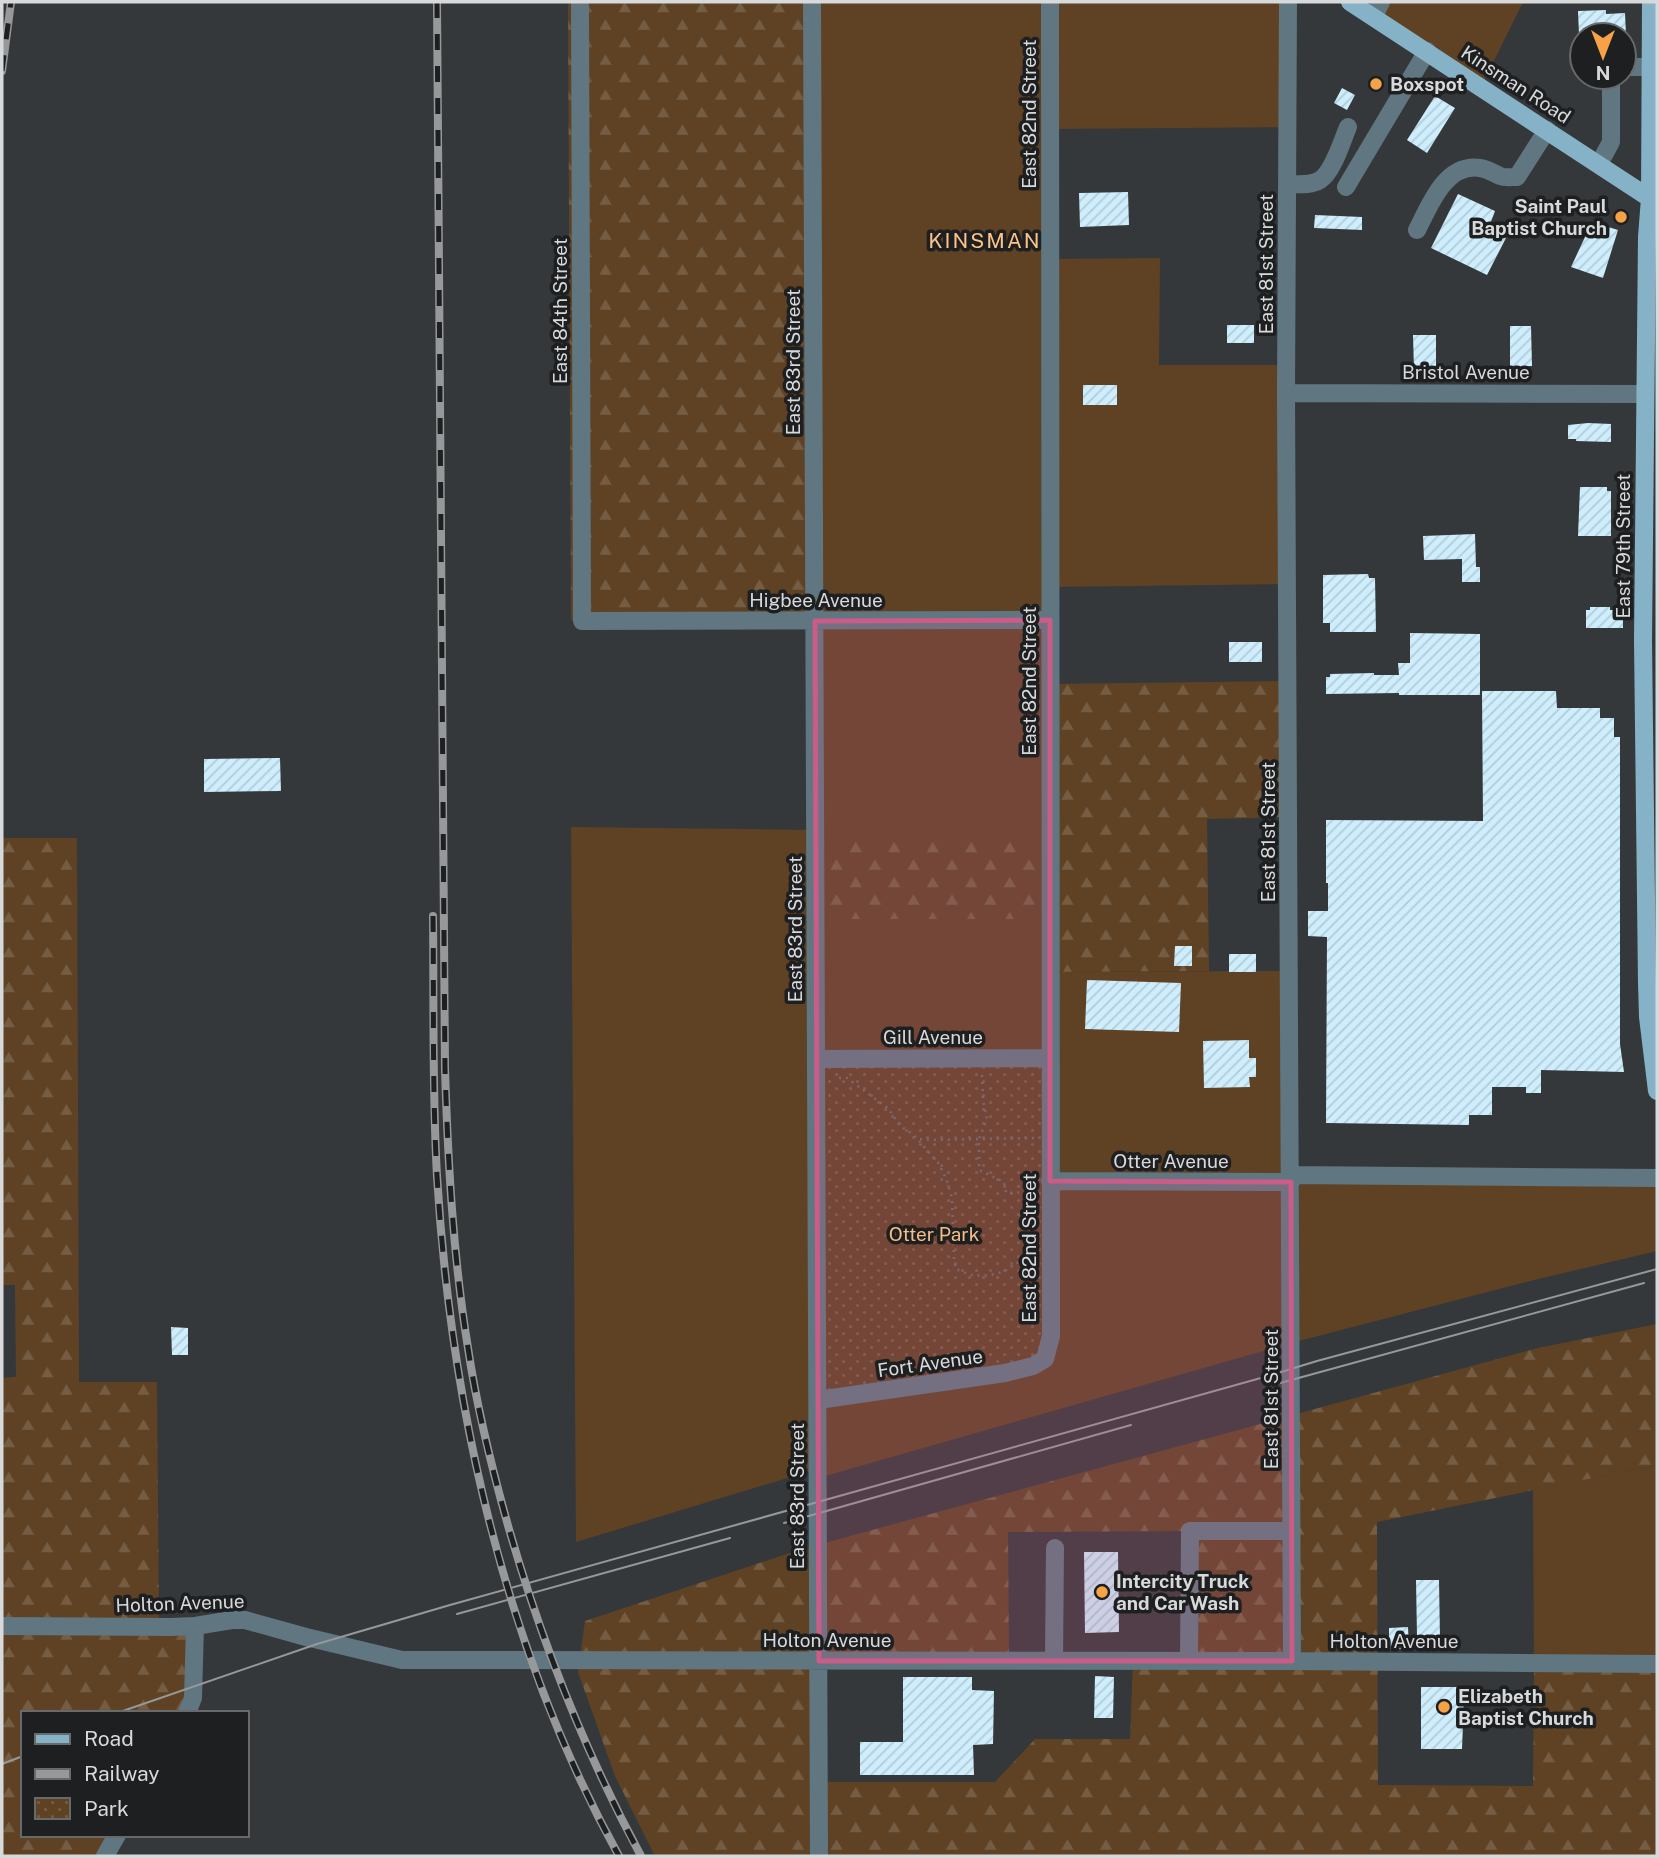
<svg xmlns="http://www.w3.org/2000/svg" width="1659" height="1858" viewBox="0 0 1659 1858" font-family="'Public Sans',sans-serif">
  <defs>
    <pattern id="forest-firs" width="22" height="20" patternUnits="userSpaceOnUse" patternTransform="scale(1.75)"><rect width="22" height="20" fill="#5f4224"/><path d="M5 1l3.5 6h-7zM16 11l3.5 6h-7z" fill="#755d43"/></pattern>
    <pattern id="park-dots" width="8" height="8" patternUnits="userSpaceOnUse" patternTransform="scale(1.75)"><rect width="8" height="8" fill="#5f4224"/><path d="M2 2h.1M6 6h.1" fill="none" stroke="#755d43" stroke-width="1.8" stroke-linecap="round"/></pattern>
    <pattern id="building-hatch" width="6" height="6" patternUnits="userSpaceOnUse" patternTransform="scale(1.75)"><rect width="6" height="6" fill="#ceeefd"/><path d="M-1 1l2-2M0 6l6-6M5 7l2-2" fill="none" stroke="#b2cbd7"/></pattern>
  </defs>
  <rect width="100%" height="100%" fill="#35383a"/>
  <!-- green -->
  <path fill="#5f4224" d="M812 2H1288L1287 127 1050 129V259L1160 258 1159 365H1286L1287 584 1050 587V839L817 919H1050L1051 972 1290 971 1291 1175 1657 1178V1251L1534 1280 1291 1343 818 1478 817 1469 576 1542 571 827 815 830Z
    M1381 2H1523L1481 87 1374 16Z
    M1657 1465V1664L1534 1663 1533 1490Z"/>
  <!-- forest -->
  <path fill="url(#forest-firs)" fill-rule="evenodd" d="M568 2H812L815 621H571Z
    M1288 681 1289 817 1207 819 1209 971 1050 972V919H816V839H1050V684Z
    M2 838H77L79 1382H157L159 1626H195L185 1713H23V1835H116L104 1856H2V1378L16 1377 15 1285H2Z
    M1657 1324V1465L1377 1522 1378 1785 1533 1786 1534 1663 1657 1664V1856H655L615 1776 578 1672 585 1621 799 1550 1538 1348ZM1190 1531 1189 1661H1133L1130 1739H1035L995 1782H818L819 1661H1009L1008 1532Z"/>
  <!-- park -->
  <path fill="url(#park-dots)" d="M1050 1058 1045 1359 818 1400 817 1059Z"/>
  <!-- building -->
  <path fill="url(#building-hatch)" d="M1606 10V14L1625 13 1626 35H1579L1578 11Z
    M1342 88 1355 95 1347 110 1334 103Z
    M1435 96 1455 108 1427 153 1407 140Z
    M1128 192 1129 225 1080 227 1079 193Z
    M1458 194 1495 211 1489 227 1506 238 1487 275 1431 248Z
    M1315 215 1362 217V230L1314 228Z
    M1592 222 1618 230 1603 278 1571 267Z
    M1227 325H1254V343H1227Z
    M1510 326H1531L1532 366 1510 367Z
    M1413 335H1436V370H1414Z
    M1083 385H1117V405H1083Z
    M1588 423 1611 424V442L1576 441V439H1568V425Z
    M1580 487H1607V491H1611V536H1578Z
    M1475 534 1476 567H1480V582H1462V559L1424 560 1423 536Z
    M1368 574 1369 578H1375L1376 632H1330V623H1323V575Z
    M1590 607H1610V610H1623V628H1586V610H1590Z
    M1410 633 1480 634V695H1399V693L1326 694V677H1330V674L1374 673V675H1399L1398 663H1410Z
    M1229 642H1262V662H1229Z
    M1482 691H1556L1557 708H1600V718H1614V737H1620V1044L1624 1072 1541 1070V1093H1526V1087H1492V1115H1469V1125L1326 1123 1327 937 1308 936V911H1328V883H1326V820L1483 821Z
    M280 758 281 791 204 792V759Z
    M1175 946H1192V966H1174Z
    M1229 954H1256V972H1229Z
    M1087 980 1181 983 1179 1032 1085 1029Z
    M1249 1040V1058H1256V1077H1249L1250 1087 1204 1088 1203 1041Z
    M171 1327 188 1328V1355H172Z
    M1084 1552H1118L1119 1632 1085 1633Z
    M1416 1580H1439L1440 1638 1417 1637Z
    M1408 1627 1409 1649H1389V1628Z
    M1095 1676 1114 1677 1113 1718H1094Z
    M903 1677H972V1690L994 1691 993 1744 973 1745 974 1775H860V1742H903Z
    M1421 1687H1461V1699H1464L1462 1749H1421Z"/>
  <g fill="none" stroke-linecap="round" stroke-linejoin="round">
    <!-- path -->
    <path stroke="#696c6d" stroke-width="2.5" stroke-dasharray="2 5" stroke-linecap="butt" d="M982 1075 983 1100 987 1119 979 1139V1170L1004 1182 1006 1193 1032 1192
      M839 1078H847L889 1109 900 1126 913 1134 939 1164 947 1181 952 1198 954 1260 956 1269C961 1271 967 1274 972 1275 985 1277 1007 1274 1015 1263L1034 1262
      M920 1139 929 1140 1035 1138"/>
    <!-- minor -->
    <path stroke="#607680" stroke-width="18" d="M580 2 582 621 1050 620
      M812 2 819 1856
      M1288 2 1286 393 1292 1661
      M1374 16 1381 2
      M1624 67H1651
      M1599 164 1611 142V77
      M1287 184C1297 184 1311 186 1320 180 1333 172 1342 141 1348 127
      M1346 187 1427 51
      M1417 230C1430 205 1445 163 1480 168 1488 169 1493 173 1500 176 1505 178 1511 177 1517 177L1547 130
      M1286 393 1645 394
      M817 1059 1050 1058
      M1291 1175 1657 1178
      M1050 1181 1291 1182
      M818 1400 1005 1373 1033 1366 1045 1359 1051 1336 1050 2
      M2 1626 171 1627 195 1626 232 1620H245L306 1637 402 1660 1292 1661 1657 1664
      M1054 1661 1055 1548
      M1189 1661 1190 1531H1292
      M187 1713 193 1698 195 1626
      M105 1856 117 1835"/>
    <!-- major -->
    <path stroke="#86b2c7" stroke-width="18" d="M1350 2 1657 203
      M1651 2 1650 198 1647 237 1643 641 1647 983 1648 1017 1657 1091"/>
    <!-- tram -->
    <path stroke="#96989a" stroke-width="2" d="M1273 1385 1644 1283
      M784 1523 1131 1425
      M457 1614 730 1538
      M117 1713 317 1644 450 1605 1268 1376 1317 1361 1657 1269
      M2 1764 23 1756"/>
    <!-- rail casing -->
    <g stroke="#96989a" stroke-width="8">
      <path id="rail" d="M437 2 445 1069C448 1163 453 1256 468 1348 477 1409 492 1469 509 1529 542 1643 585 1752 641 1856
        M2 71 11 2
        M433 916C434 1003 432 1090 437 1176 451 1409 505 1650 619 1856"/>
    </g>
    <!-- rail -->
    <use href="#rail" stroke="#1e1f20" stroke-width="5" stroke-dasharray="16" stroke-linecap="butt"/>
  </g>
  <!-- marked area -->
  <path fill="#ca5c87" fill-opacity="0.2" stroke="#ca5c87" stroke-width="5" stroke-linejoin="round" d="M1050 620V1181L1291 1182 1292 1661H819L815 621Z"/>
  <!-- markers -->
  <g fill="#f5a346" stroke="#1e1f20" stroke-width="2.5">
    <circle cx="1376" cy="84" r="7"/>
    <circle cx="1621" cy="217" r="7"/>
    <circle cx="1102" cy="1592" r="7"/>
    <circle cx="1444" cy="1707" r="7"/>
  </g>
  <g text-anchor="middle" dominant-baseline="central" stroke-width="7" stroke-linejoin="round" paint-order="stroke">
    <!-- poi labels -->
    <g font-size="19" font-weight="bold" fill="#d8d9da" stroke="#1e1f20" text-anchor="start">
      <text x="1390" y="84">Boxspot</text>
      <text x="1607" y="206" text-anchor="end">Saint Paul<tspan x="1607" dy="22">Baptist Church</tspan></text>
      <text x="1116" y="1581">Intercity Truck<tspan x="1116" dy="22">and Car Wash</tspan></text>
      <text x="1458" y="1696">Elizabeth<tspan x="1458" dy="22">Baptist Church</tspan></text>
    </g>
    <!-- street labels -->
    <g font-size="19" fill="#d8d9da" stroke="#1e1f20">
      <text transform="translate(1516 84) rotate(33)">Kinsman Road</text>
      <text transform="translate(1029 114) rotate(-90)">East 82nd Street</text>
      <text transform="translate(1266 264) rotate(-90)">East 81st Street</text>
      <text transform="translate(560 311) rotate(-90)">East 84th Street</text>
      <text transform="translate(793 362) rotate(-90)">East 83rd Street</text>
      <text x="1466" y="372">Bristol Avenue</text>
      <text transform="translate(1623 546) rotate(-90)">East 79th Street</text>
      <text x="816" y="600">Higbee Avenue</text>
      <text transform="translate(1029 681) rotate(-90)">East 82nd Street</text>
      <text transform="translate(1268 832) rotate(-90)">East 81st Street</text>
      <text transform="translate(795 929) rotate(-90)">East 83rd Street</text>
      <text x="933" y="1037">Gill Avenue</text>
      <text x="1171" y="1161">Otter Avenue</text>
      <text transform="translate(1029 1248) rotate(-90)">East 82nd Street</text>
      <text transform="translate(930 1363) rotate(-8)">Fort Avenue</text>
      <text transform="translate(1271 1399) rotate(-90)">East 81st Street</text>
      <text transform="translate(797 1496) rotate(-90)">East 83rd Street</text>
      <text transform="translate(180 1603) rotate(-2)">Holton Avenue</text>
      <text x="827" y="1640">Holton Avenue</text>
      <text x="1394" y="1641">Holton Avenue</text>
    </g>
    <!-- park labels -->
    <g font-size="19" fill="#f6be86" stroke="#1e1f20">
      <text x="934" y="1234">Otter Park</text>
    </g>
    <!-- neighbourhood labels -->
    <g font-size="21" letter-spacing="2" fill="#fcc287" stroke="#1e1f20">
      <text x="985" y="240">KINSMAN</text>
    </g>
  </g>
  <!-- border -->
  <rect width="1659" height="1858" fill="none" stroke="#d8d9da" stroke-width="7"/>
  <!-- legend -->
  <rect x="21" y="1711" width="228" height="126" fill="#1e1f20" stroke="#68696a" stroke-width="2"/>
  <rect x="35" y="1734" width="35" height="10" fill="#86b2c7" stroke="#68696a" stroke-width="2"/>
  <text x="84" y="1746" font-size="21" fill="#d8d9da">Road</text>
  <rect x="35" y="1769" width="35" height="10" fill="#96989a" stroke="#68696a" stroke-width="2"/>
  <text x="84" y="1781" font-size="21" fill="#d8d9da">Railway</text>
  <rect x="35" y="1798" width="35" height="21" fill="url(#park-dots)" stroke="#68696a" stroke-width="2"/>
  <text x="84" y="1816" font-size="21" fill="#d8d9da">Park</text>
  <!-- north arrow -->
  <g transform="translate(1603 56) rotate(180)"><circle r="33" fill="#1e1f20" stroke="#68696a" stroke-width="2"/>
  <path d="M0-5L12 26L0 18L-12 26Z" fill="#f5a346"/>
  <text y="-10" font-size="19" font-weight="bold" text-anchor="middle" fill="#d8d9da">N</text>
  </g>
</svg>
